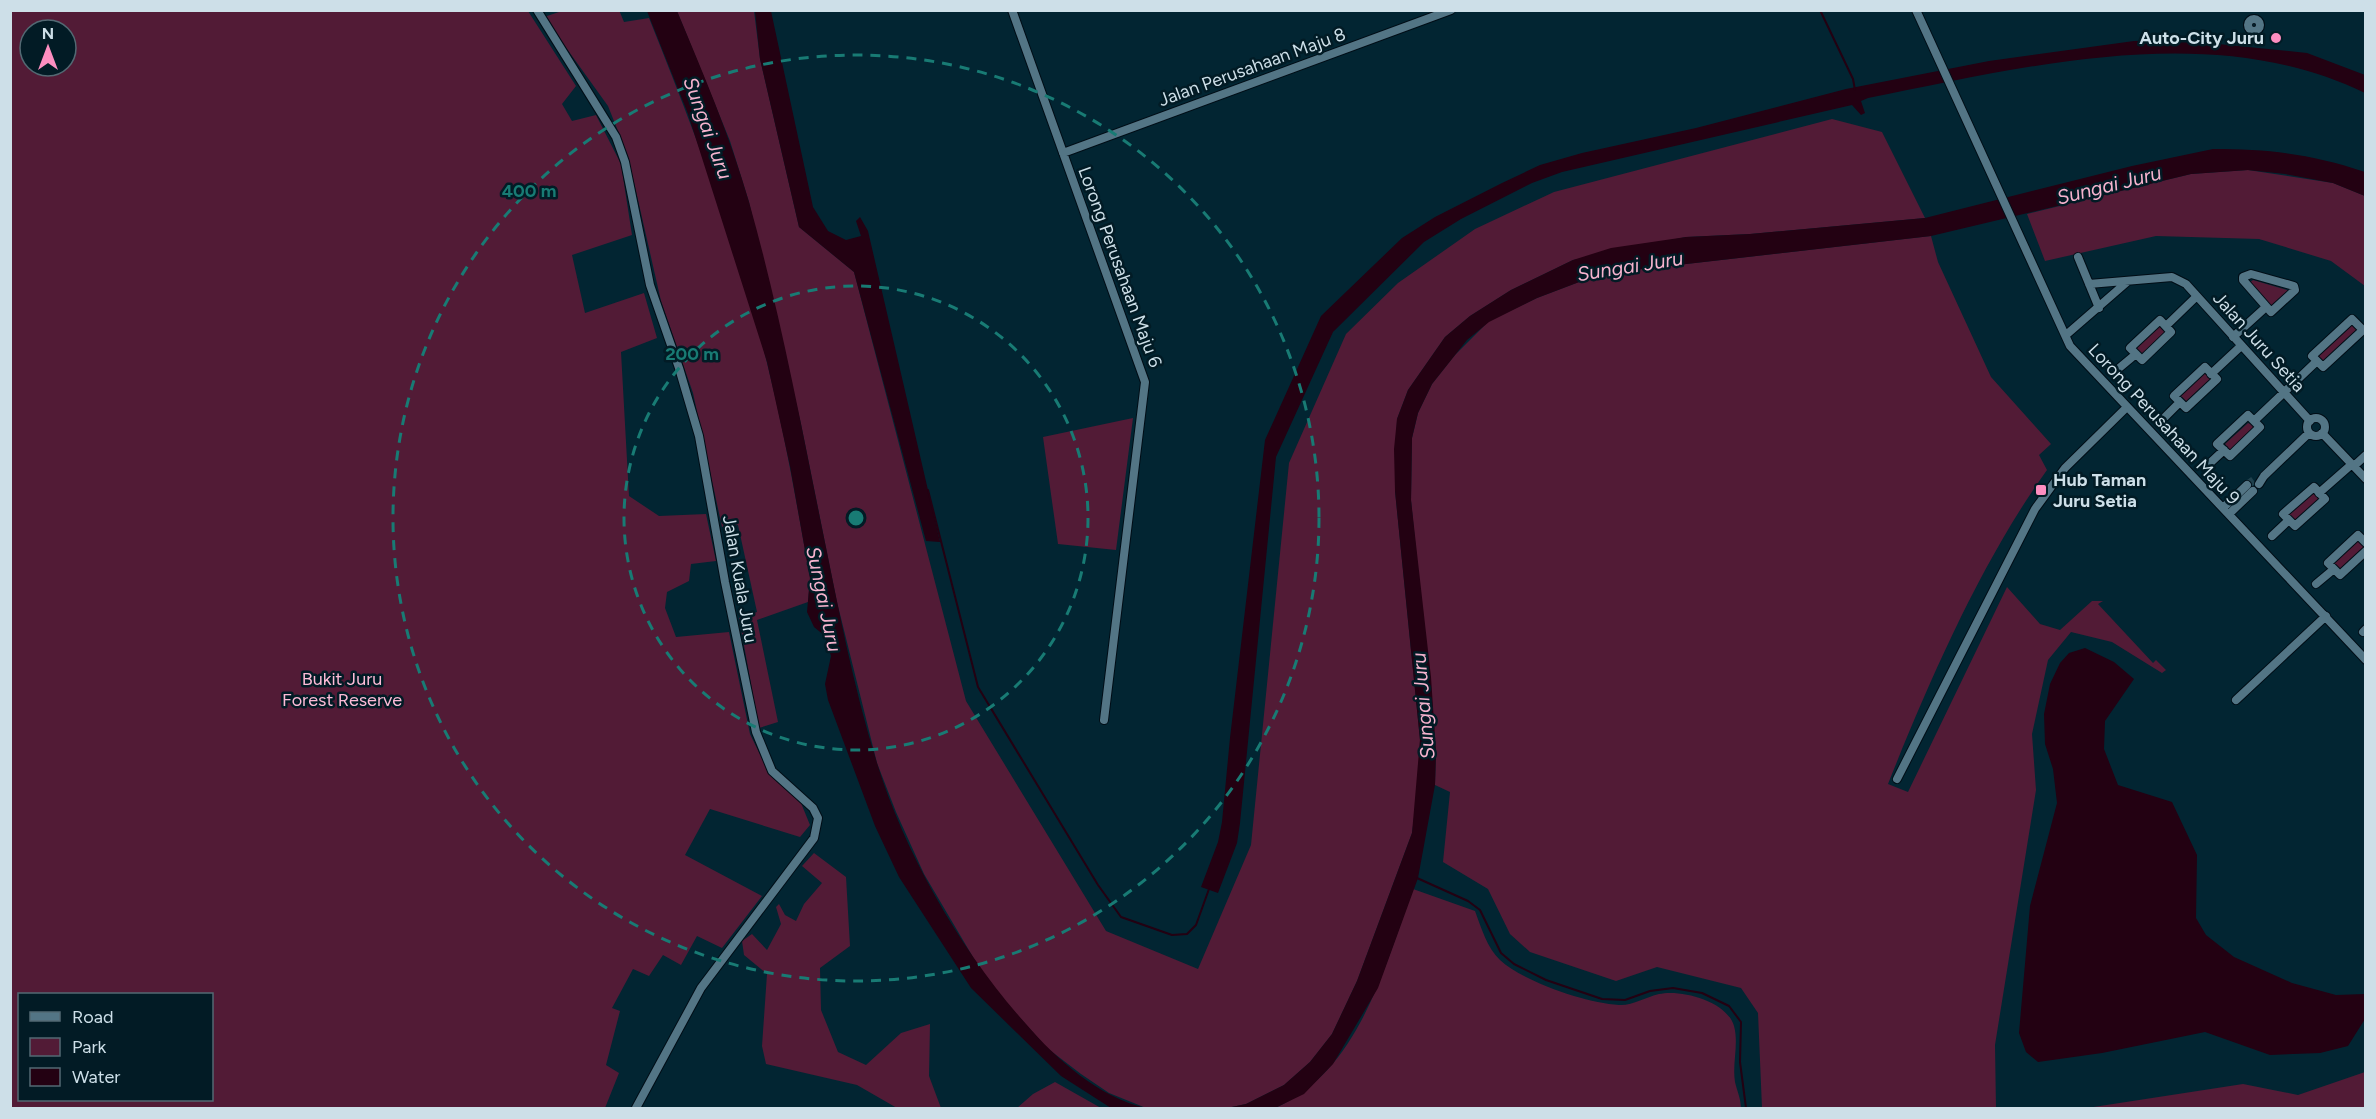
<svg xmlns="http://www.w3.org/2000/svg" width="2376" height="1119" viewBox="0 0 2376 1119" font-family="Figtree,sans-serif">
  <rect width="100%" height="100%" fill="#022532"/>
  <!-- green -->
  <path fill="#521b36" fill-rule="evenodd" d="M619 10 624 22 649 18C694 130 738 245 767 363 785 434 797 506 810 578L808 602 757 620 778 722 759 728 739 618 757 612 738 525 722 527 693 393 661 301 628 156 608 106 544 17 562 11Z
    M10 11H528L576 86 562 104 572 121 596 115 621 164 632 235 572 255 585 313 644 293 657 338 621 352 629 496 659 516 706 514 716 561 691 564 689 581 667 592 665 608 676 637 729 632 750 734 770 775 801 803 810 825 800 837 710 809 685 855 762 896 722 948 697 936 681 965 663 955 649 976 633 969 612 1008 620 1011 606 1065 619 1073 605 1108H11ZM30 30H66V66H30ZM20 994H212V1100H20Z
    M677 11H754L760 59 799 227 854 272 966 701 1106 931 1198 969 1251 845 1289 463 1346 334 1398 283 1475 229 1554 192 1832 119 1882 132 1925 218 1750 234 1686 237 1573 260 1511 290 1470 316 1445 337 1408 390 1397 419 1395 491 1420 740 1418 787 1412 833 1357 981 1332 1034 1310 1062 1284 1085 1246 1104 1227 1108H1146L1109 1093 1081 1074 1047 1048 1004 1000 980 969 924 874 896 812 877 763 837 602 801 424 749 202 730 141Z
    M2248 170 2333 183 2365 196V286L2331 261 2259 239 2156 236 2045 261 2027 214 2191 174Z
    M1931 236 1938 262 1991 377 2051 444 2039 455 2047 470C1982 560 1929 681 1888 784L1908 792 2007 587 2040 624 2060 630 2092 601H2103L2098 604 2153 663 2156 660 2166 670 2162 673 2112 642 2071 632 2048 660 2032 734 2036 790 1995 1045 1996 1108H1762L1758 1013 1741 988 1657 967 1616 981 1530 952 1510 934 1488 889 1443 862 1450 792 1435 785 1436 752 1411 500 1412 438 1418 413 1432 384 1455 355 1489 321 1537 298 1587 279 1625 271Z
    M2253 280 2287 290 2290 293 2272 309 2249 283Z
    M2158 325 2164 327 2166 333 2141 354 2135 347Z
    M2351 326H2356L2357 331 2324 361 2320 360 2318 355Z
    M2204 373 2209 375 2211 381 2187 402 2180 395Z
    M1133 418 1116 550 1058 544 1043 437Z
    M2248 423 2254 425 2256 430 2231 451 2225 444Z
    M2312 492 2317 494 2319 500 2295 521 2288 514Z
    M2357 541 2363 543 2364 548 2340 569 2333 562Z
    M814 853 846 877 850 946 820 968 821 1010 838 1052 866 1065 901 1033 930 1024 929 1076 941 1108H897L857 1085 766 1064 762 1046 767 974 744 955 742 941 752 934 767 950 781 924 776 907 779 904 785 915 796 921 804 904 822 883 802 866Z
    M1413 889 1475 911C1481 927 1487 948 1500 960 1524 982 1586 1003 1619 1005 1632 1006 1646 997 1659 994 1681 989 1727 1001 1734 1026 1739 1044 1732 1064 1735 1082 1737 1091 1741 1099 1741 1108H1275C1359 1071 1384 968 1413 889Z
    M2365 1072V1108H2087L2243 1084 2298 1095Z
    M1055 1082 1101 1108H1017L1033 1094Z"/>
  <!-- water -->
  <path fill="#230112" d="M647 11H677C703 73 730 136 749 202 779 308 800 419 822 528 838 606 853 686 877 763 905 854 962 953 1026 1024 1056 1059 1100 1098 1146 1108H1111L1061 1076 971 988 899 877 875 826 828 700 825 684 831 656 825 636 814 627 807 612 810 578 790 466 767 362 688 114Z
    M755 11H771L813 207 828 231 846 240 861 236 856 221 860 217 868 231 940 542 926 541 854 272 799 227 760 59Z
    M2179 40 2307 53 2365 75V93C2212 18 2026 67 1868 98L1861 101 1865 113 1861 115 1852 105 1562 172 1532 183 1461 219 1424 242 1333 332 1276 457 1240 823 1237 843 1218 893 1201 887 1218 842 1222 822 1230 738 1265 440 1321 316 1402 238 1435 217 1502 183 1540 165 1582 153 1696 128 1846 89 1989 61 2134 41Z
    M2213 149C2269 149 2312 154 2365 172V196L2333 183 2285 174 2248 170 2191 174 1931 236 1625 271 1587 279 1537 298 1489 322 1467 340 1432 384 1418 413 1412 438 1411 500 1431 677 1436 752 1435 785 1418 878 1378 988 1333 1064 1304 1094 1275 1108H1227L1246 1104 1284 1085 1310 1062 1332 1034 1357 981 1412 833 1420 740 1395 491 1394 449 1397 419 1408 390 1445 337 1470 316 1511 290 1573 260 1611 248 1686 237 1750 234 1925 218 2132 166Z
    M2085 648 2114 662 2134 679 2105 721 2104 749 2118 785 2172 802 2197 855 2196 918 2206 935 2234 957 2292 983 2336 995 2365 994V1019L2348 1046 2320 1053 2270 1055 2205 1032 2102 1053 2038 1062 2026 1052 2019 1033 2030 906 2057 803 2053 769 2045 744 2044 714 2050 684 2060 663 2069 653Z"/>
  <g fill="none" stroke-linecap="round" stroke-linejoin="round">
    <!-- stream -->
    <path stroke="#230112" stroke-width="2" d="M1820 10 1853 79 1855 90
      M928 490 978 687 1098 885 1121 917 1172 935 1187 934 1196 925 1209 889
      M1417 878 1468 901 1480 910 1501 953 1514 964 1546 980 1602 999 1625 1000 1650 991 1673 988 1702 993 1729 1006 1741 1022 1740 1062 1746 1108"/>
    <!-- street-tunnel -->
    <path stroke="#20414d" stroke-width="8" stroke-dasharray="8 4" stroke-linecap="butt" d="M2247 485 2254 480"/>
    <!-- street casing -->
    <g stroke="#000d16" stroke-width="10">
      <path id="street" d="M537 10 616 137 625 162 650 285 679 368 699 436 725 582 756 732 772 771 813 808 818 818 814 838 701 988 636 1108
        M1012 10 1145 382 1104 720
        M1916 10 2070 346 2366 660
        M2248 25a6 6 0 1 1 12 0a6 6 0 1 1-12 0Z
        M1063 153 1451 10
        M2078 257 2099 308
        M2251 274 2294 286 2295 290 2271 312 2243 280V277Z
        M2089 284 2172 277 2186 284 2310 421
        M2352 319 2363 330 2323 367 2312 356Z
        M2160 320 2171 332 2142 360 2130 348Z
        M2166 326 2197 296
        M2066 335 2127 282
        M2233 337 2266 307
        M2205 367 2217 379 2186 408 2174 396Z
        M2118 369 2136 354
        M2211 374 2241 346
        M2248 415 2260 427 2230 456 2217 444Z
        M2165 417 2180 402
        M2307 427a9 9 0 1 1 18 0a9 9 0 1 1-18 0Z
        M2254 421 2317 361
        M2322 433 2366 479
        M2209 464 2224 450
        M2354 466 2366 455
        M2259 484 2264 476 2309 433
        M2314 487 2325 499 2295 526 2283 514Z
        M2319 493 2352 464
        M2223 508 2247 485
        M2229 514 2253 491
        M2272 536 2289 520
        M2366 543 2358 535 2328 563 2340 575 2366 551
        M2316 584 2334 569
        M2363 632 2366 629
        M2236 700 2326 616
        M1897 779 2035 509 2065 468 2127 407"/>
    </g>
    <!-- street -->
    <use href="#street" stroke="#537585" stroke-width="8"/>
  </g>
  <!-- distance rings -->
  <g fill="none" stroke="#187b74" stroke-width="3" stroke-dasharray="10 8">
    <circle cx="856" cy="518" r="232"/>
    <circle cx="856" cy="518" r="463"/>
  </g>
  <!-- markers -->
  <g fill="#fd8ec0" stroke="#021b25" stroke-width="2">
    <circle cx="2276" cy="38" r="6"/>
    <rect x="2035" y="484" width="12" height="12" rx="3"/>
  </g>
  <g text-anchor="middle" dominant-baseline="central" stroke-width="5" stroke-linejoin="round" paint-order="stroke">
    <!-- poi labels -->
    <g font-size="18" font-weight="bold" fill="#cddfe8" stroke="#021b25" text-anchor="end">
      <text x="2264" y="38">Auto-City Juru</text>
      <text x="2053" y="480" text-anchor="start">Hub Taman<tspan x="2053" dy="21">Juru Setia</tspan></text>
    </g>
    <!-- street labels -->
    <g font-size="18" fill="#cddfe8" stroke="#021b25">
      <text transform="translate(1252 67) rotate(-20)">Jalan Perusahaan Maju 8</text>
      <text transform="translate(1120 267) rotate(70)">Lorong Perusahaan Maju 6</text>
      <text transform="translate(2259 342) rotate(48)">Jalan Juru Setia</text>
      <text transform="translate(2164 424) rotate(47)">Lorong Perusahaan Maju 9</text>
      <text transform="translate(740 579) rotate(80)">Jalan Kuala Juru</text>
    </g>
    <!-- park labels -->
    <g font-size="18" fill="#fdbad6" stroke="#021b25">
      <text x="342" y="679">Bukit Juru<tspan x="342" dy="21">Forest Reserve</tspan></text>
    </g>
    <!-- water labels -->
    <g font-size="20" font-style="italic" fill="#f6b3ce" stroke="#021b25">
      <text transform="translate(708 128) rotate(70)">Sungai Juru</text>
      <text transform="translate(2109 185) rotate(-14)">Sungai Juru</text>
      <text transform="translate(1630 266) rotate(-9)">Sungai Juru</text>
      <text transform="translate(824 599) rotate(78)">Sungai Juru</text>
      <text transform="translate(1423 706) rotate(-95)">Sungai Juru</text>
    </g>
  </g>
  <circle cx="856" cy="518" r="9" fill="#187b74" stroke="#021b25" stroke-width="3"/>
  <g font-size="18" text-anchor="middle" font-weight="bold" fill="#187b74" stroke="#021b25" stroke-width="5" stroke-linejoin="round" paint-order="stroke">
    <text x="529" y="197">400 m</text>
    <text x="692" y="360">200 m</text>
  </g>
  <!-- border -->
  <rect width="2376" height="1119" fill="none" stroke="#cddfe8" stroke-width="24"/>
  <!-- legend -->
  <rect x="18" y="993" width="195" height="108" fill="#021b25" stroke="#536973" stroke-width="1.5"/>
  <rect x="30" y="1012" width="30" height="9" fill="#537585" stroke="#536973" stroke-width="1.5"/>
  <text x="72" y="1023" font-size="18" fill="#cddfe8">Road</text>
  <rect x="30" y="1038" width="30" height="18" fill="#521b36" stroke="#536973" stroke-width="1.5"/>
  <text x="72" y="1053" font-size="18" fill="#cddfe8">Park</text>
  <rect x="30" y="1068" width="30" height="18" fill="#230112" stroke="#536973" stroke-width="1.5"/>
  <text x="72" y="1083" font-size="18" fill="#cddfe8">Water</text>
  <!-- north arrow -->
  <g transform="translate(48 48)"><circle r="28" fill="#021b25" stroke="#536973" stroke-width="1.5"/>
  <path d="M0-4.5L10 22L0 15L-10 22Z" fill="#fd8ec0"/>
  <text y="-9" font-size="16" font-weight="bold" text-anchor="middle" fill="#cddfe8">N</text>
  </g>
</svg>
